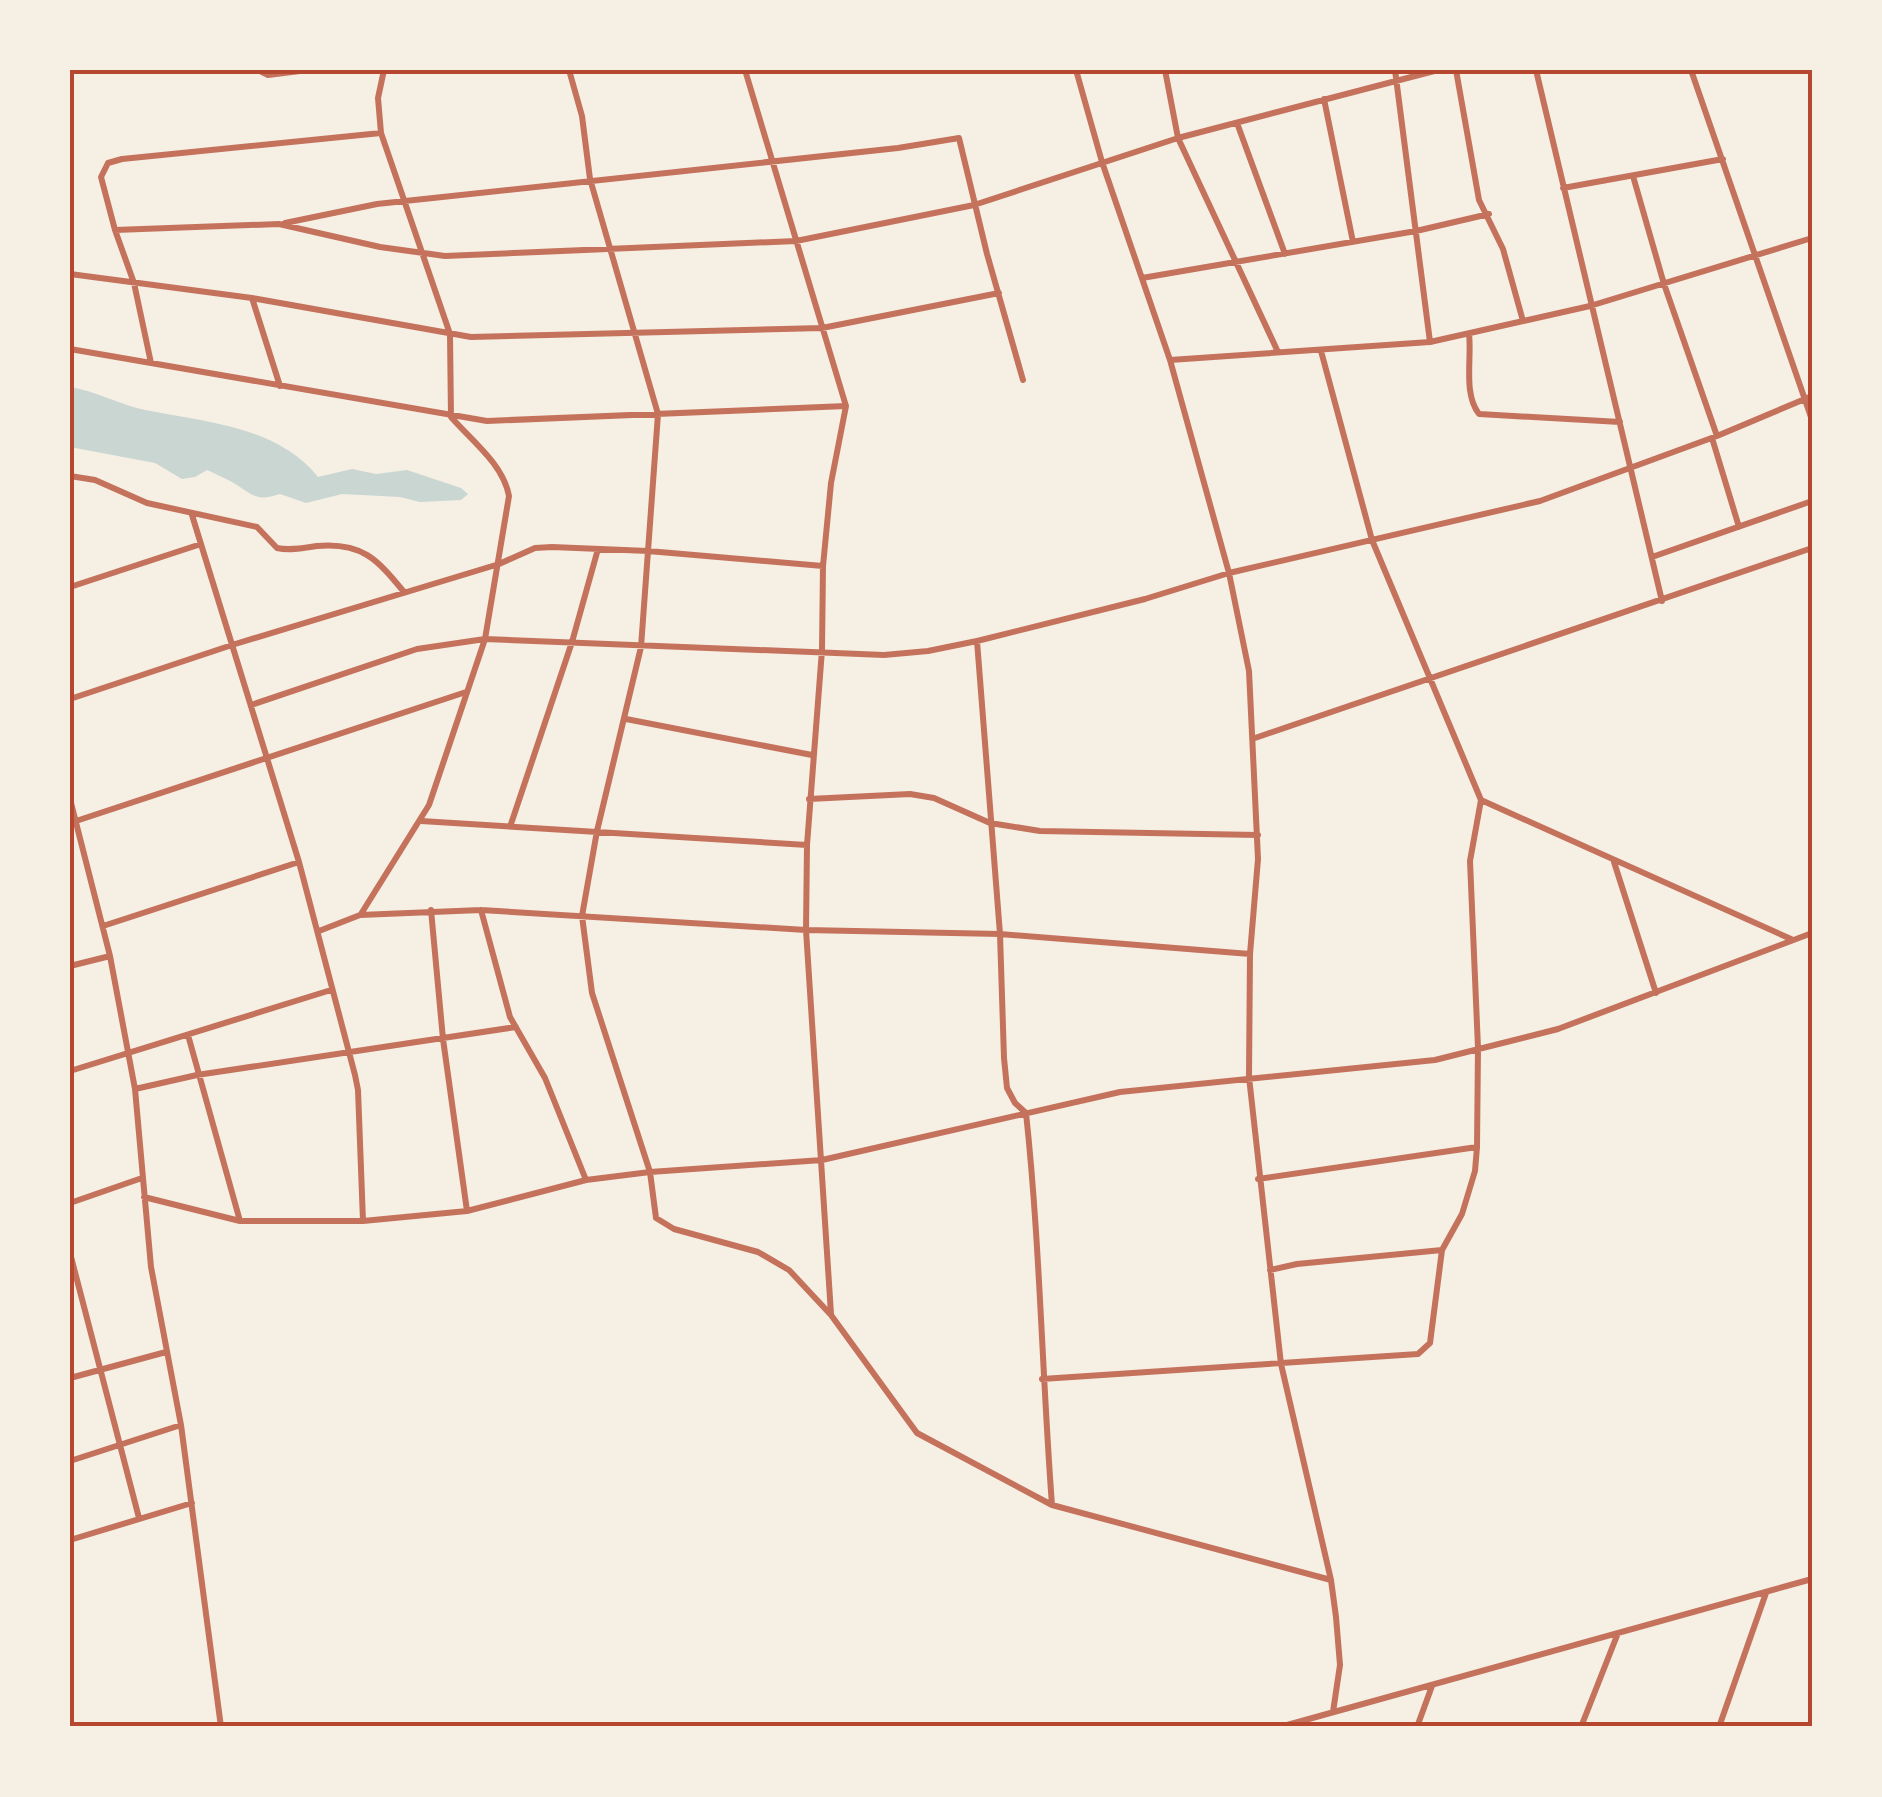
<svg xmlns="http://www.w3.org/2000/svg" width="1882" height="1797" viewBox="0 0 1882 1797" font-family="'Open Sans',sans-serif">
  <rect width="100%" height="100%" fill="#f6efe4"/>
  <!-- water -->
  <path fill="#c9d6d2" d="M70 387C96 391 120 405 145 410 205 422 277 426 318 477L352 469 376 474 407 470 461 488 468 494 461 500 420 502 400 497 342 494 306 503 280 494C258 501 255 497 237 485 228 479 217 475 207 470L195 477 182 479 155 463 70 447Z"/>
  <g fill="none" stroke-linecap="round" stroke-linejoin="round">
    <!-- minor -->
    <path stroke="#c5725c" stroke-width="6" d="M258 70 268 75 308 70
      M569 70 582 116 590 179 658 414 641 647 597 831 582 916 592 993 650 1172 656 1218 674 1229 758 1252 789 1270 831 1315 917 1433 1052 1505C1042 1374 1040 1243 1026 1113L1015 1103 1007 1088 1004 1058 1000 934 977 641
      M745 70 846 406 831 483 823 566 822 650 807 845 806 930 831 1314
      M1076 70 1102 162 1170 360 1229 573 1249 671 1258 859 1250 954 1249 1077 1281 1364 1331 1580 1336 1617 1340 1665 1333 1712
      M1165 70 1178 138 1278 352
      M1395 70 1430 342
      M1456 70 1479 200 1503 249 1523 321
      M1536 70 1662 601
      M1691 70 1812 420
      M1324 99 1353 242
      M1237 123 1285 254
      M1633 176 1664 284 1717 436
      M1563 188 1723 159
      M285 223 377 204 898 148 959 138 987 254 1023 380
      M115 230 101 177 108 163 122 159 381 133
      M70 274 252 298 471 337 822 328 999 293
      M1142 278 1416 231 1489 214
      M252 298 280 386
      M1469 334C1472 358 1463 394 1479 414L1620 422
      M70 349 487 421 846 406
      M1321 351 1372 540 1481 800 1791 939
      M1170 360 1430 342 1590 306 1812 238
      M151 363 134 283 115 230 279 224 380 247 445 256 796 241 974 205 1178 138 1438 70
      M1712 438 1739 527
      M70 476 95 480 147 503 257 527 277 548C290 551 304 548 317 546 362 542 377 559 404 592
      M1652 557 1812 501
      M70 587 201 544
      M70 699 232 645 499 564 535 548 552 547 648 551 823 566
      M251 705 417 649 485 639 884 655 928 651 977 641 1145 599 1229 573 1540 501 1717 436 1812 396
      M626 719 812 755
      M1255 738 1812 548
      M70 799 110 956 135 1089 151 1267 181 1425 221 1727
      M809 799 910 794 934 798 990 823 1040 831 1258 835
      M421 821 807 845
      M70 823 466 692
      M511 824 572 642 598 549
      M1614 862 1656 993
      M481 910 510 1017 545 1078 586 1180
      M361 914 429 805 485 639 509 496C503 464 472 441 451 417L450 334 381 133 378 98 384 70
      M103 926 299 862
      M319 931 360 915 481 910 806 930 1000 934 1250 954
      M70 966 110 956
      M188 1035 240 1221
      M70 1071 331 990
      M135 1089 197 1075 516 1027
      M1258 1179 1477 1147
      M144 1197 240 1221H363L358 1090 355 1075 299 862 192 515
      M70 1203 142 1178
      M467 1211 586 1180 650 1172 822 1160 1120 1092 1435 1060 1558 1029 1812 933
      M363 1221 467 1211 443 1039 431 910
      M70 1253 139 1518
      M1270 1270 1297 1264 1442 1250
      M70 1378 166 1352
      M1042 1379 1418 1354 1430 1343 1442 1250 1462 1214 1475 1171 1477 1147 1478 1048 1470 861 1481 800
      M70 1461 181 1425
      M1052 1505 1331 1580
      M70 1540 192 1503
      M1280 1727 1812 1579
      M1417 1727 1432 1686
      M1581 1727 1618 1633
      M1719 1727 1766 1593"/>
  </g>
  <!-- border -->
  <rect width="1882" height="1797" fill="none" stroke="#f6efe4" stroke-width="145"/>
  <rect x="72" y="72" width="1738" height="1652" fill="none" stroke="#b5482f" stroke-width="4"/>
</svg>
